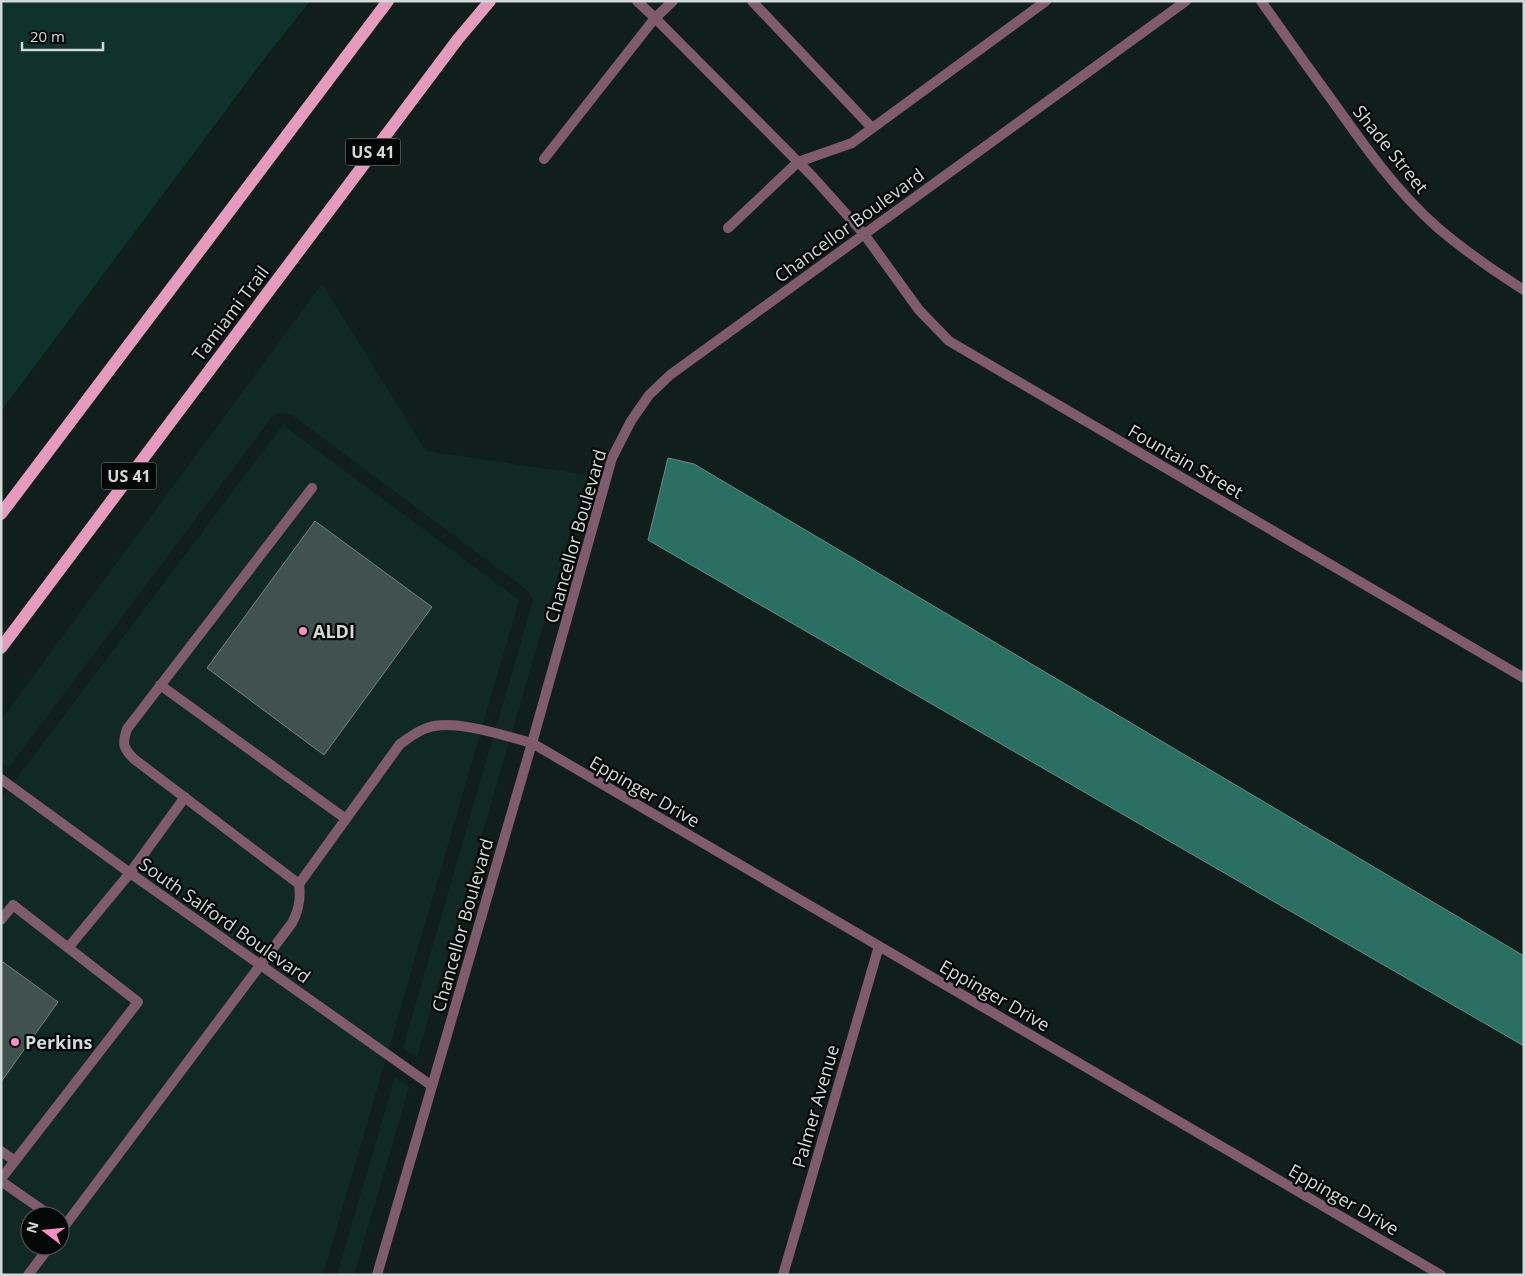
<svg xmlns="http://www.w3.org/2000/svg" width="1525" height="1276" viewBox="0 0 1525 1276" font-family="'Open Sans',sans-serif">
  <rect width="100%" height="100%" fill="#101f1c"/>
  <!-- built -->
  <path fill="#112925" fill-rule="evenodd" d="M322 284 426 451 587 475 417 1057 403 1048 533 600 527 590 292 415 279 413 272 417 9 767 1 761V720Z
    M283 425 519 600 323 1275H1V799ZM30 1216H60V1246H30Z
    M395 1077 409 1087 354 1275H337Z"/>
  <!-- green -->
  <path fill="#10322c" d="M1 1H310L267 55 1 411Z"/>
  <!-- water -->
  <path fill="#2b6f63" stroke="#5d8f86" d="M668 458 694 464 1524 956V1046L648 540Z"/>
  <!-- building -->
  <path fill="#41514e" stroke="#70817d" d="M315 521 432 607 324 755 207 668Z
    M3 962 58 1002 1 1082V964Z"/>
  <g fill="none" stroke-linecap="round" stroke-linejoin="round">
    <!-- service -->
    <path stroke="#7f5b6c" stroke-width="10" d="M637 1 655 18 673 1
      M752 1 872 128
      M544 159 655 18 813 177 864 234
      M728 228 798 162 852 143 1046 1
      M312 488 127 729C122 744 123 748 134 759L299 884 400 744C409 738 417 731 427 728 454 718 504 736 532 743
      M160 685 346 819
      M1 920 13 905 138 1002 1 1179
      M68 948 130 873 185 797
      M1 1151 15 1161
      M1 1181 51 1216
      M60 1232 292 923C299 910 301 899 299 884
      M28 1275 50 1246"/>
    <!-- minor -->
    <path stroke="#7f5b6c" stroke-width="10" d="M1261 1C1285 35 1309 69 1334 103 1365 147 1397 192 1438 228 1465 251 1494 271 1524 290
      M864 234 919 310 949 341 1524 678
      M532 743 1441 1275
      M783 1275 879 946"/>
    <!-- tertiary -->
    <path stroke="#7f5b6c" stroke-width="10" d="M1 779 130 873 432 1086
      M377 1275 532 743 612 458 631 421 649 395 670 375 1186 1"/>
    <!-- primary -->
    <path stroke="#e69bbe" stroke-width="12" d="M1 514 388 1
      M1 648 458 39 490 1"/>
  </g>
  <!-- markers -->
  <g fill="#fb8fc4" stroke="#030706" stroke-width="2">
    <circle cx="303" cy="631" r="5"/>
    <circle cx="15" cy="1042" r="5"/>
  </g>
  <g text-anchor="middle" dominant-baseline="central" stroke-width="4.5" stroke-linejoin="round" paint-order="stroke">
    <!-- shield labels -->
    <g fill="#030706" stroke="#939b99" stroke-width="1">
      <rect x="345.5" y="138.5" width="55" height="27" rx="4"/>
      <rect x="101.5" y="462.5" width="55" height="27" rx="4"/>
    </g>
    <g font-size="16" font-weight="bold" fill="#d1dad8">
      <text x="373" y="152">US 41</text>
      <text x="129" y="476">US 41</text>
    </g>
    <!-- street labels -->
    <g font-size="18" fill="#d1dad8" stroke="#030706">
      <text transform="translate(1391 149) rotate(51)">Shade Street</text>
      <text transform="translate(849 225) rotate(-36)">Chancellor Boulevard</text>
      <text transform="translate(230 313) rotate(-53)">Tamiami Trail</text>
      <text transform="translate(1186 461) rotate(30)">Fountain Street</text>
      <text transform="translate(575 536) rotate(-74)">Chancellor Boulevard</text>
      <text transform="translate(645 791) rotate(30)">Eppinger Drive</text>
      <text transform="translate(225 920) rotate(35)">South Salford Boulevard</text>
      <text transform="translate(462 925) rotate(-74)">Chancellor Boulevard</text>
      <text transform="translate(995 995) rotate(30)">Eppinger Drive</text>
      <text transform="translate(815 1106) rotate(-74)">Palmer Avenue</text>
      <text transform="translate(1344 1199) rotate(30)">Eppinger Drive</text>
    </g>
    <!-- poi labels -->
    <g font-size="18" font-weight="bold" fill="#d1dad8" stroke="#030706" text-anchor="start">
      <text x="313" y="631">ALDI</text>
      <text x="25" y="1042">Perkins</text>
    </g>
  </g>
  <!-- border -->
  <rect width="1525" height="1276" fill="none" stroke="#d1dad8" stroke-width="5"/>
  <!-- north arrow -->
  <g transform="translate(45 1231) rotate(286)"><circle r="24" fill="#030706" stroke="#555b5a"/>
  <path d="M0-4L9 19L0 12L-9 19Z" fill="#fb8fc4"/>
  <text y="-8" font-size="14" font-weight="bold" text-anchor="middle" fill="#d1dad8">N</text>
  </g>
  <!-- scale -->
  <path d="M22 42v8h81v-8" fill="none" stroke="#d1dad8" stroke-width="2.5"/>
  <text x="30" y="42" font-size="15" fill="#d1dad8" stroke="#030706" stroke-width="4" paint-order="stroke">20 m</text>
</svg>
